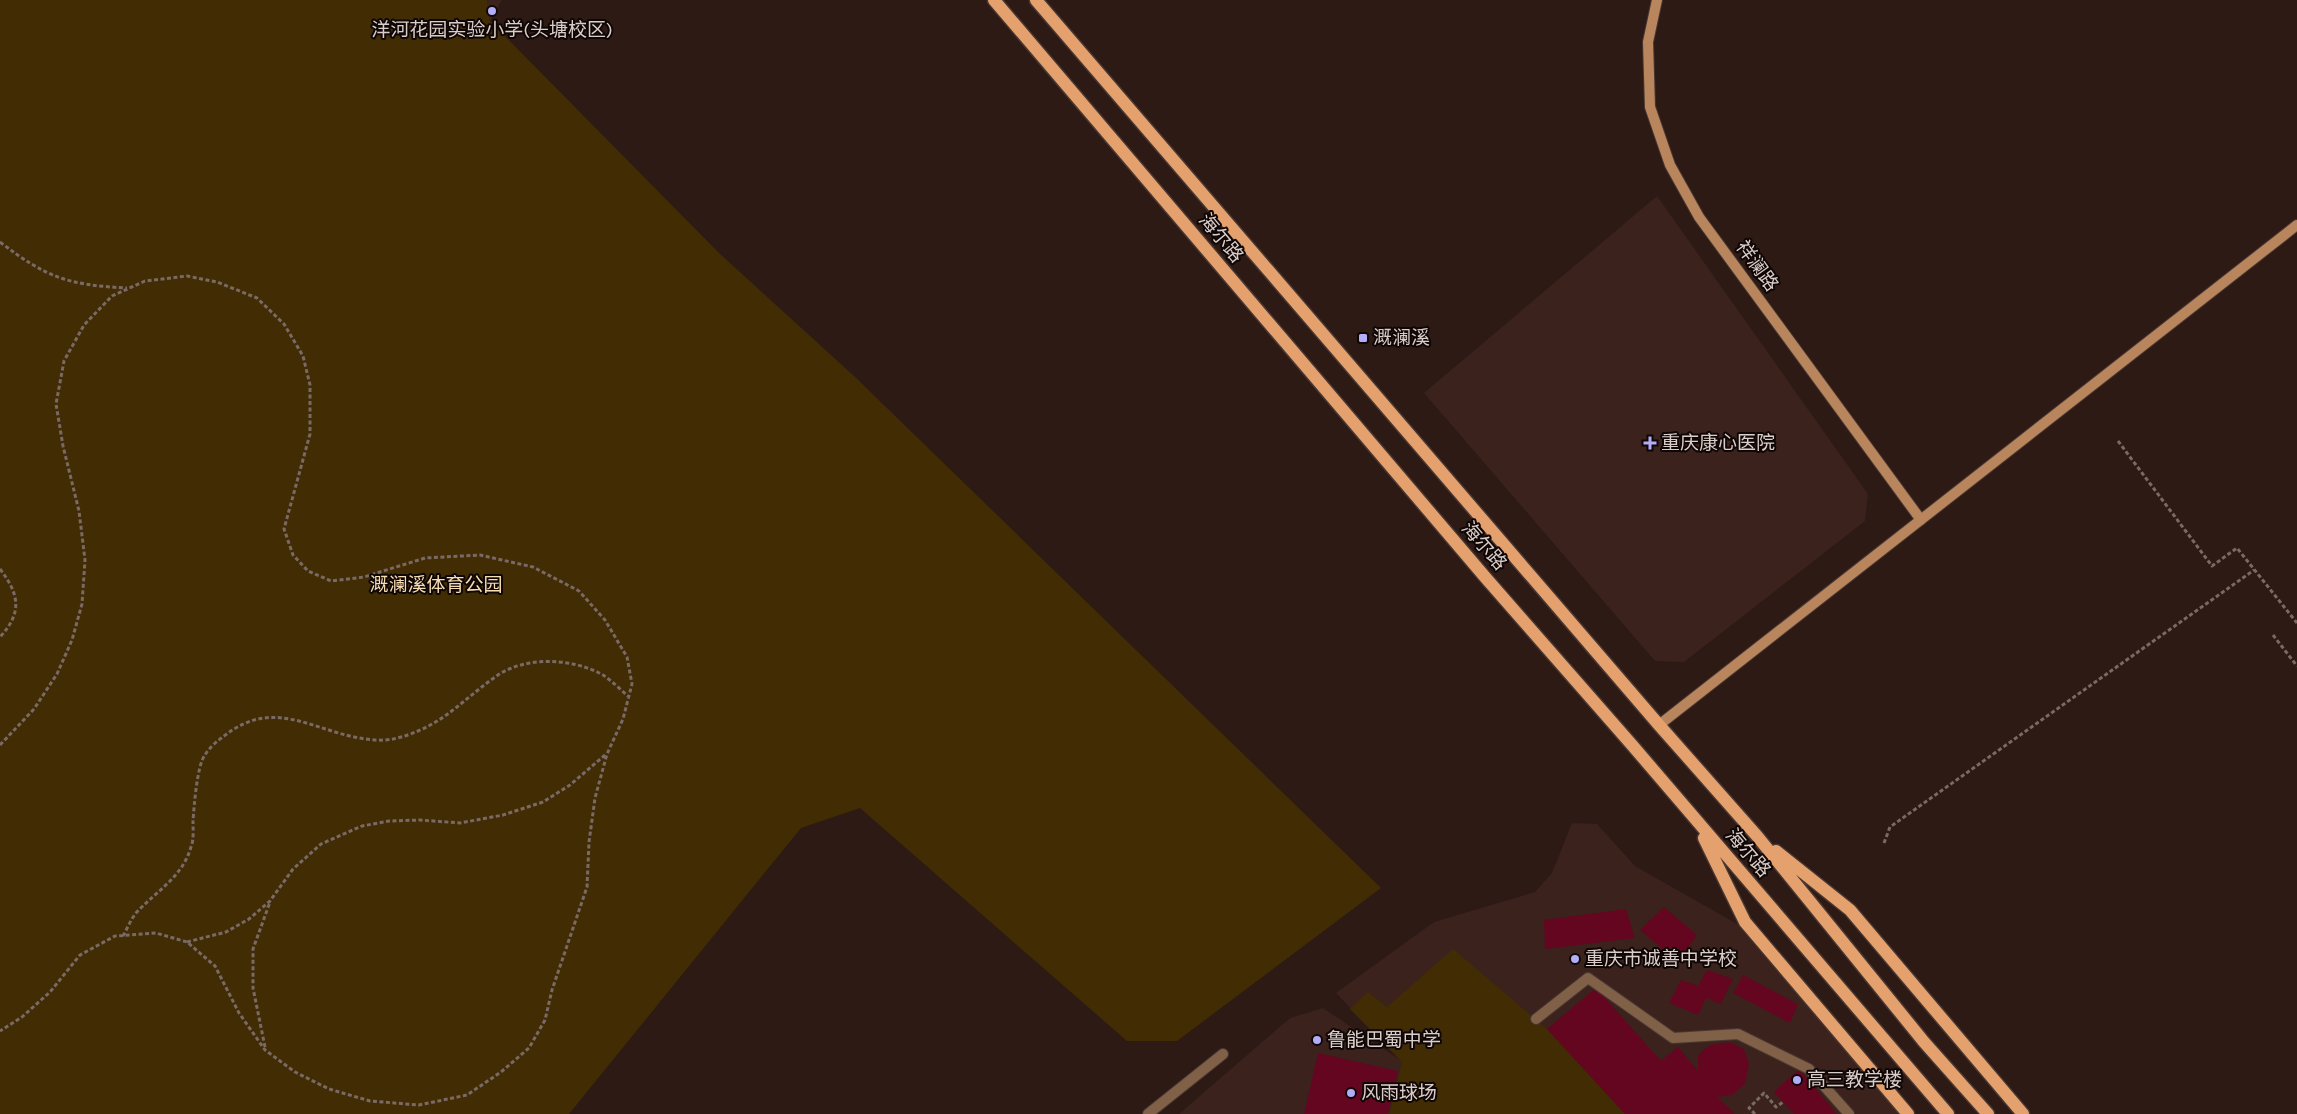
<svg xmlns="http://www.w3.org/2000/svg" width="2297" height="1114" viewBox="0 0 2297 1114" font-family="Karla,'Noto Sans SC',sans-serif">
  <rect width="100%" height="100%" fill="#2d1a15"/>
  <!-- built -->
  <path fill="#3b221c" d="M487 0H502L490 21Z
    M1657 196 1868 494 1865 521 1684 662 1655 661 1424 393Z
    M1572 823 1597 824 1635 866 1737 924 1899 1114H1454L1403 1063 1389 1114H1179L1290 1018 1323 1008 1400 1060 1336 993 1434 922 1535 892 1552 873Z"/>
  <!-- green -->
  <path fill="#412c03" d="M0 0H487L490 21 719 253 854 376 1381 888 1177 1041H1127L860 808 801 828 569 1114H0Z
    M1453 949 1547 1029 1625 1114H1389L1402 1062 1350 1009 1368 992 1387 1007Z"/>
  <!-- building -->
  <path fill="#650620" d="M1664 907 1697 935 1678 962 1640 930Z
    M1626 909 1635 938 1545 949 1544 920Z
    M1707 970 1733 979 1721 1004 1706 998 1698 1015 1669 1003 1681 980 1698 986Z
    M1743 975 1798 1004 1790 1023 1733 993Z
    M1596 988 1661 1061 1678 1047 1698 1071V1055L1710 1045 1729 1042 1744 1049 1749 1064 1745 1084 1732 1095 1717 1097 1735 1114H1625L1547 1029Z
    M1318 1053 1398 1071 1388 1114H1304Z
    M1799 1069 1837 1114H1794L1774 1092Z"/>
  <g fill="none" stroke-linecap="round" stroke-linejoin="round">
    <!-- street casing -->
    <g stroke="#493732" stroke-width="12">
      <path id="street" d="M1536 1019 1588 978 1673 1038 1738 1034 1809 1069 1849 1114
        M1148 1114 1223 1054"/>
    </g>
    <!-- secondary casing -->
    <g stroke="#493732" stroke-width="12">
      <path id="secondary" d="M1657 0 1648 42 1650 107 1670 165 1699 217 1921 520
        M1659 725 2297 225"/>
    </g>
    <!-- primary casing -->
    <g stroke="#493732" stroke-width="15">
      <path id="primary" d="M994 0 1485 577 1632 745 1948 1114
        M1036 0 1659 725 1757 836 1924 1042 1988 1114
        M1704 838 1745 922 1908 1114
        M1776 851 1850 910 2023 1114"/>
    </g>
    <!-- path -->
    <path stroke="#7a6965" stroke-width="3" stroke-dasharray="4 2.5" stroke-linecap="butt" d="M0 242C47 278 68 285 127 288
      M2118 441 2212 566 2237 548 2297 623
      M0 569C19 594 23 612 0 637
      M2273 635 2297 666
      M0 745 34 709 57 674 72 640 82 604 85 560 79 511 63 446 56 404 64 361 84 325 112 296 145 281 187 276 217 282 257 298 284 324 303 356 310 385V434L284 529 293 555 308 571 331 581 364 577 425 558 480 555 533 567 579 591 605 620 627 657 632 684 623 719 607 754 595 798 589 842 587 887 552 990 545 1020 529 1048 501 1072 467 1095 419 1105 370 1101 329 1089 295 1072 265 1050 239 1013 215 966 187 942 156 933 115 936 80 955 50 992 22 1017 0 1031
      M1884 843 1890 827 2254 570
      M123 936C127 929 131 919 136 913 156 891 182 878 191 847 194 840 193 829 193 821 194 807 197 765 205 755 209 748 217 741 224 736 279 693 319 738 378 740 391 741 406 736 418 731 449 718 470 694 498 675 527 656 573 658 603 675 612 681 621 690 629 697
      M187 942 226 932 249 919 270 901 293 869 321 844 362 826 389 821 420 820 460 823 503 815 543 802 570 785 605 755
      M265 1047 253 988V949L270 902
      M1755 1114 1749 1108 1764 1093 1776 1107 1783 1102"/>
    <!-- street -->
    <use href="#street" stroke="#816048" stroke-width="10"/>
    <!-- secondary -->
    <use href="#secondary" stroke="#b9855d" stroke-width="10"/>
    <!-- primary -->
    <use href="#primary" stroke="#e5a16d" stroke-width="12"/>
  </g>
  <!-- markers -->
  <g fill="#b3adf9" stroke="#0f0705" stroke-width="2">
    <circle cx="492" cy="11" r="5"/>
    <rect x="1358" y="333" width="10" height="10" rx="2.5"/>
    <path d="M1647.5 435.5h5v5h5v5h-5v5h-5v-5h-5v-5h5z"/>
    <circle cx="1575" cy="959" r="5"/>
    <circle cx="1317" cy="1040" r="5"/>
    <circle cx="1797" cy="1080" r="5"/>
    <circle cx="1351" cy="1093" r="5"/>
  </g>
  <g text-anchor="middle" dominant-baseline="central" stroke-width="4" stroke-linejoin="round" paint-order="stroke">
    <!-- poi labels -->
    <g font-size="19" fill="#dbceca" stroke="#0f0705" text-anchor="start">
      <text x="492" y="30" text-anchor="middle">洋河花园实验小学(头塘校区)</text>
      <text x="1373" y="338">溉澜溪</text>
      <text x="1661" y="443">重庆康心医院</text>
      <text x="1585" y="959">重庆市诚善中学校</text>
      <text x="1327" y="1040">鲁能巴蜀中学</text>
      <text x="1807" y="1080">高三教学楼</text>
      <text x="1361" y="1093">风雨球场</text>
    </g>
    <!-- street labels -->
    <g font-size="19" fill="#dbceca" stroke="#0f0705">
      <text transform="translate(1221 238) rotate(50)">海尔路</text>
      <text transform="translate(1757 266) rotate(54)">祥澜路</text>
      <text transform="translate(1484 546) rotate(49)">海尔路</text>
      <text transform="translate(1748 853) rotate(49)">海尔路</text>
    </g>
    <!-- park labels -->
    <g font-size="19" fill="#f7ddb3" stroke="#0f0705">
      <text x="436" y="585">溉澜溪体育公园</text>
    </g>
  </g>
</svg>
